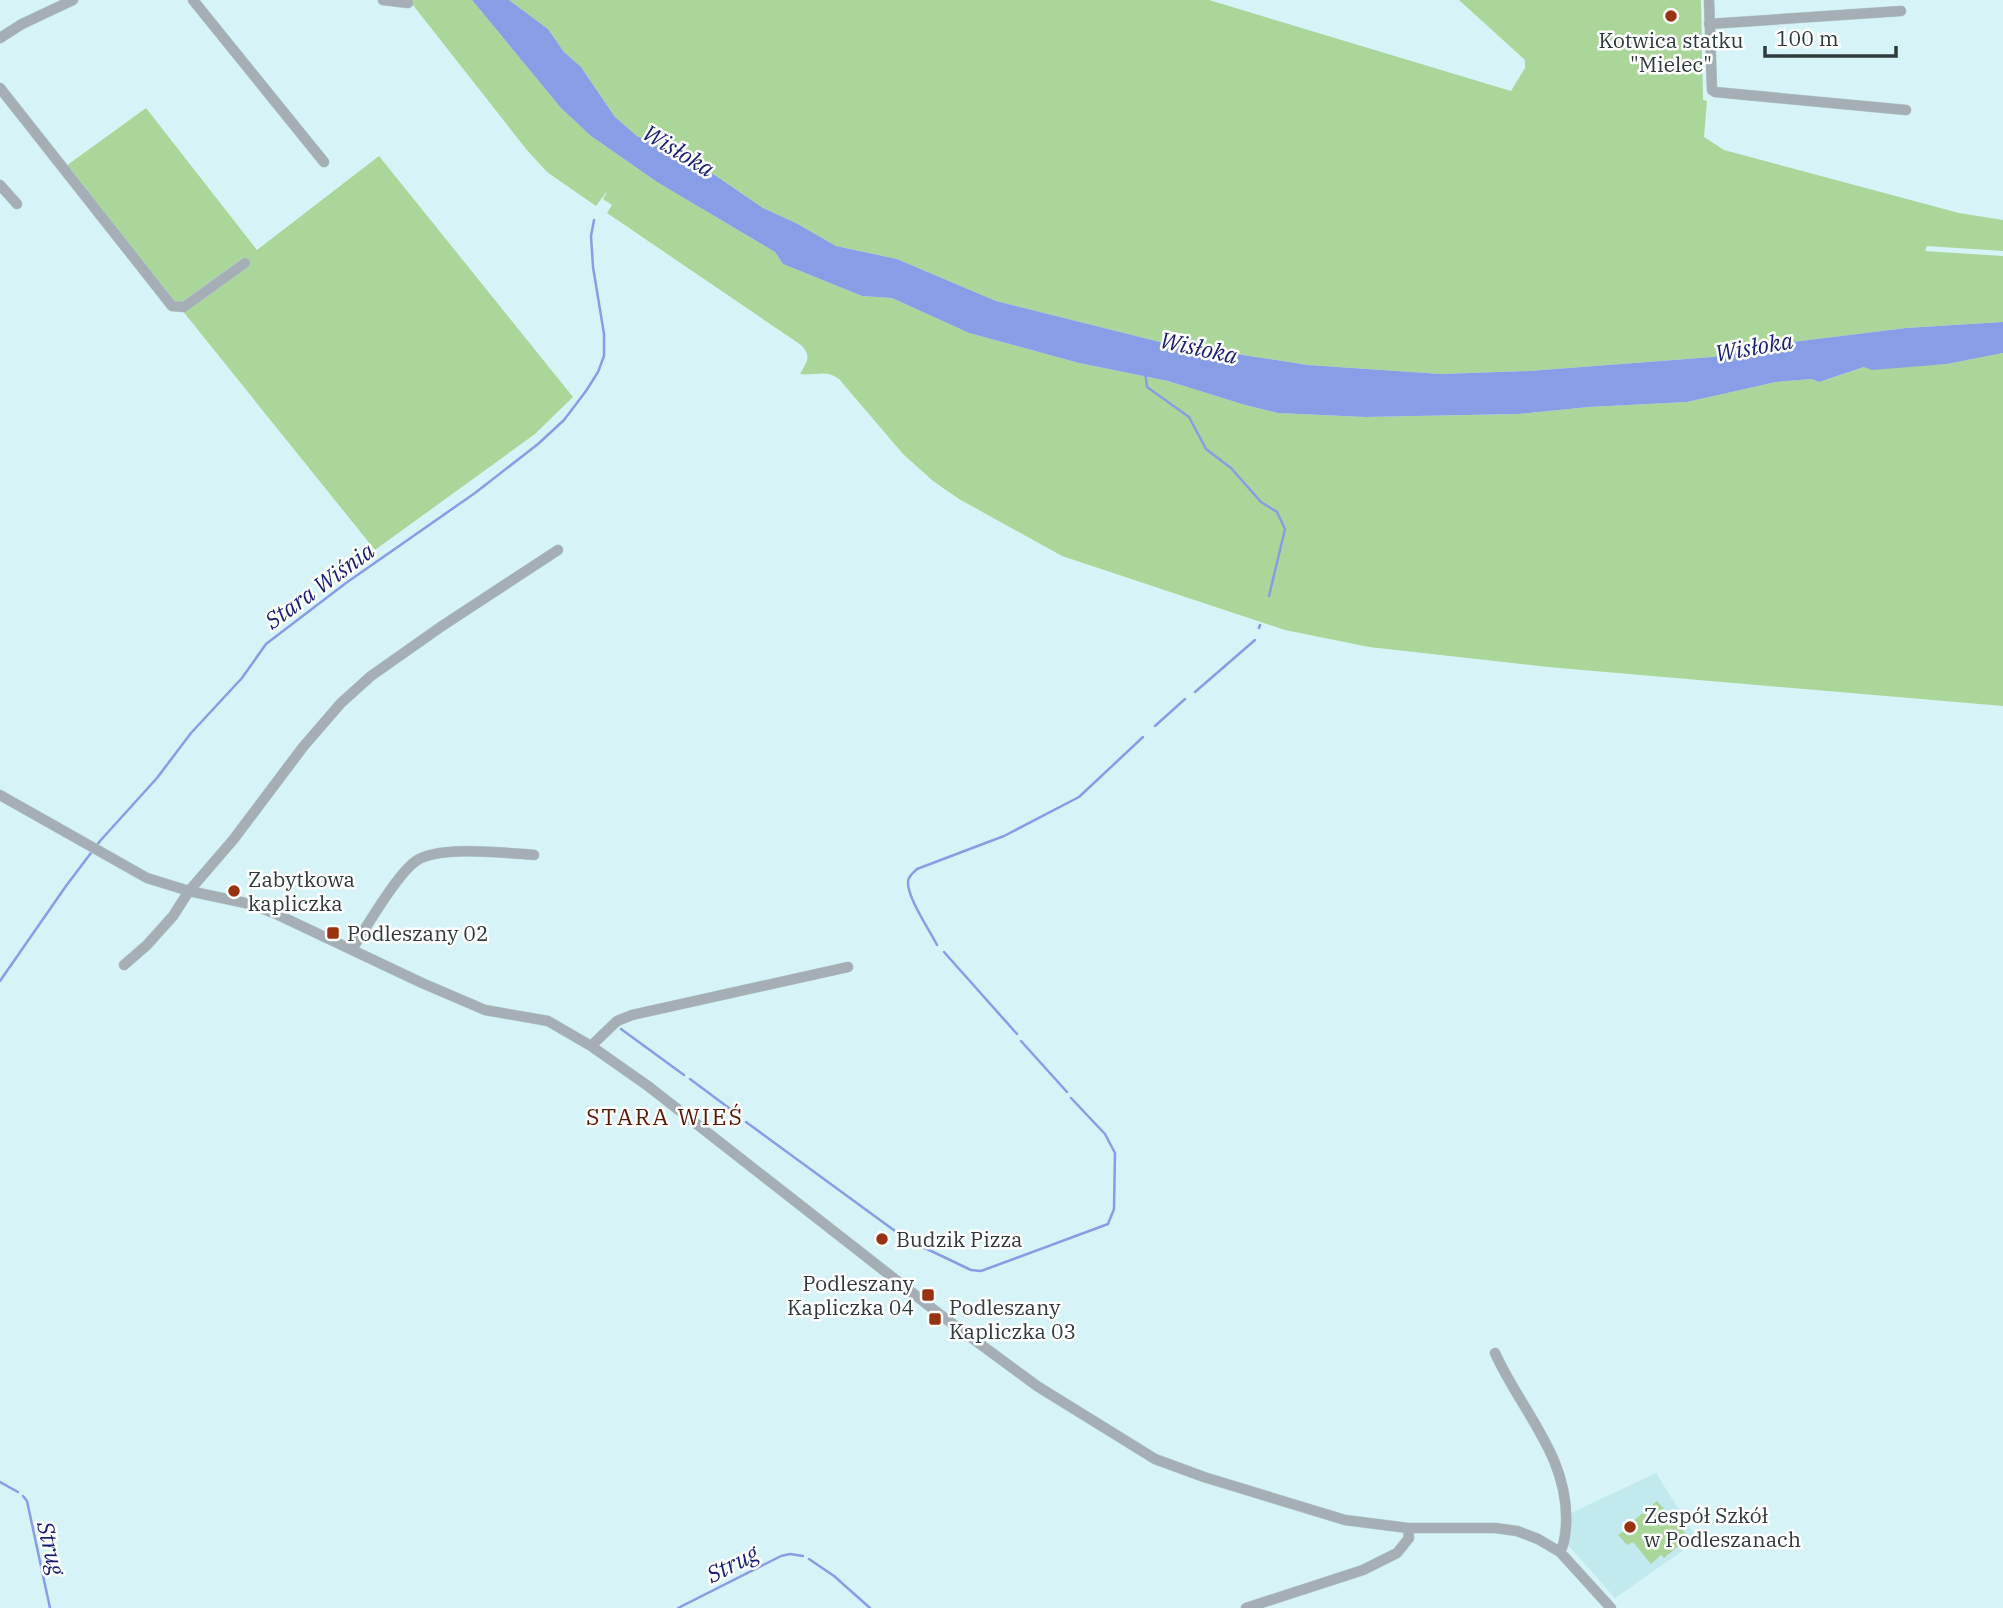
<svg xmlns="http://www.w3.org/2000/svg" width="2003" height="1608" viewBox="0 0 2003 1608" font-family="'IBM Plex Serif',serif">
  <rect width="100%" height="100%" fill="#d6f4f7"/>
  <!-- built -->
  <path fill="#c2eaee" d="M1656 1473 1698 1540 1615 1598 1569 1546 1571 1513Z"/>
  <!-- green -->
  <path fill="#aad699" d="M409 0H472L561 108 591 136 657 182 775 252 783 264 862 296 892 298 969 333 1079 363 1168 381 1245 405 1278 413 1365 417 1518 414 1589 407 1687 402 1776 382 1812 379 1819 382 1864 367 1947 364 2003 353V706L1548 667 1369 647 1285 630 1062 556 959 499 933 481 903 454 839 379C825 369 815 376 800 374 807 362 812 356 801 345L607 213 612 205 603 199 608 190 596 206 547 172 526 149Z
    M509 0H1209L1511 91 1525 68V60L1459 0H1701L1703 100 1707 101 1704 137 1724 150 1959 213 2003 220V251L1927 246 1925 251 2003 256V322L1906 328 1775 344 1713 357 1529 371 1441 374 1308 365 1160 342 996 301 897 259 836 246 796 223 763 208 700 165 637 136 615 117 581 67 564 52 548 29Z
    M146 108 257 250 379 156 573 397 535 434 375 550 66 166Z
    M1657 1501 1689 1537 1664 1558 1661 1555 1651 1564 1633 1542 1627 1545 1618 1535 1633 1524 1632 1522Z"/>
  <!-- water -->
  <path fill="#879de5" d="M472 0H509L548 29 564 52 581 67 615 117 637 136 700 165 763 208 796 223 836 246 897 259 996 301 1160 342 1308 365 1441 374 1529 371 1713 357 1775 344 1906 328 2003 322V353L1947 364 1872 370 1864 367 1819 382 1812 379 1776 382 1687 402 1589 407 1518 414 1365 417 1278 413 1245 405 1168 381 1079 363 969 333 892 298 862 296 783 264 775 252 657 182 591 136 561 108Z"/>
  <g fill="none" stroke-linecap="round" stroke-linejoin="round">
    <!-- stream -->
    <path stroke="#879de5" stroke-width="2.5" d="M1145 372 1147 387 1189 417 1206 449 1231 468 1261 502 1277 512 1285 529 1269 596
      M1259 628 1260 625
      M1195 692 1255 640
      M1155 726 1185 699
      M937 945C930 931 907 897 908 882 908 876 913 873 917 869L1004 836 1079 797 1143 737
      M944 952 1017 1034
      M0 981 66 886 100 841 157 778 191 733 242 678 266 644 346 583 475 493 538 444 564 420 586 391 598 372 604 356V334L593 267 591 236 594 220
      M621 1029 684 1075
      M1021 1041 1067 1092
      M690 1079 741 1117
      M746 1122 906 1239 971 1270 981 1271 1108 1224 1114 1209 1115 1153 1105 1134 1071 1098
      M0 1482 18 1492
      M23 1496 27 1501 50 1608
      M809 1559 834 1576 870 1608
      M678 1608 781 1556 790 1554 803 1556"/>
    <!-- minor casing -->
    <g stroke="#b4cfd1" stroke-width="11">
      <path id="minor" d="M193 0 324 162
        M383 0 408 3
        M1709 0 1712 90 1715 92 1906 110
        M1709 24 1901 11
        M0 38 22 24 73 0
        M0 88 172 306 184 307 245 263
        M0 185 17 204
        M0 795 147 878 189 891 250 904 274 913 422 983 485 1010 548 1021 591 1046 648 1086 942 1316 1037 1386 1155 1459 1204 1477 1345 1520 1408 1528H1495L1517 1531 1538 1539 1560 1552 1611 1608
        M352 949C366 928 397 874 416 861 438 845 506 853 534 855
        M124 965 147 945 173 916 189 891 233 840 303 747 341 703 371 676 442 626 558 550
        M591 1046 617 1021 632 1015 848 967
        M1495 1353C1521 1411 1570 1457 1566 1526 1565 1535 1565 1544 1560 1552
        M1246 1608 1363 1570 1397 1553 1409 1538 1408 1528"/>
    </g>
    <!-- minor -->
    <use href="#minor" stroke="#a5aeb4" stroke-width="10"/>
  </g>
  <!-- markers -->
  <g fill="#993210" stroke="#fff" stroke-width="2.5">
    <circle cx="1671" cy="16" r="7"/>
    <circle cx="234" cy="891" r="7"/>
    <rect x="326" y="926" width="14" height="14" rx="3.5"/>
    <circle cx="882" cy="1239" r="7"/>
    <rect x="921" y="1288" width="14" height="14" rx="3.5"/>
    <rect x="928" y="1312" width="14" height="14" rx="3.5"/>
    <circle cx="1630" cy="1527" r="7"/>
  </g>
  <g text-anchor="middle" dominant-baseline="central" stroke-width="5" stroke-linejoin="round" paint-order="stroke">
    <!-- poi labels -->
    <g font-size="21" fill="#2e3a3b" stroke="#fff" text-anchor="start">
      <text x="1671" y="40" text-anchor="middle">Kotwica statku<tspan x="1671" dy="24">"Mielec"</tspan></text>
      <text x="248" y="879">Zabytkowa<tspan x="248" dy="24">kapliczka</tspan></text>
      <text x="347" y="933">Podleszany 02</text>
      <text x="896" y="1239">Budzik Pizza</text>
      <text x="914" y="1283" text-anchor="end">Podleszany<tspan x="914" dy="24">Kapliczka 04</tspan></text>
      <text x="949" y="1307">Podleszany<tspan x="949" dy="24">Kapliczka 03</tspan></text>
      <text x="1644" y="1515">Zespół Szkół<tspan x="1644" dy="24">w Podleszanach</tspan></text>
    </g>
    <!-- water labels -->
    <g font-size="23" font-style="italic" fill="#171f71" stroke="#fff">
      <text transform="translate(679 150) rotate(31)">Wisłoka</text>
      <text transform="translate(1754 346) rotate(-10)">Wisłoka</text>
      <text transform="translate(1199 347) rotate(12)">Wisłoka</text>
      <text transform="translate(319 585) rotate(-36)">Stara Wiśnia</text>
      <text transform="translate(52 1548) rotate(76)">Strug</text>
      <text transform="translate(732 1563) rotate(-27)">Strug</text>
    </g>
    <!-- neighbourhood labels -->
    <g font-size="23" letter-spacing="2" fill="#5b1905" stroke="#fff">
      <text x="665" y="1116">STARA WIEŚ</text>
    </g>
  </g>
  <!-- scale -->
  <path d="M1765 46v10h131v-10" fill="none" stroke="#2e3a3b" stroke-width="3.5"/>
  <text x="1776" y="46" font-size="21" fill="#2e3a3b" stroke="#ffffff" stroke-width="5" paint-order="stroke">100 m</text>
</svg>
